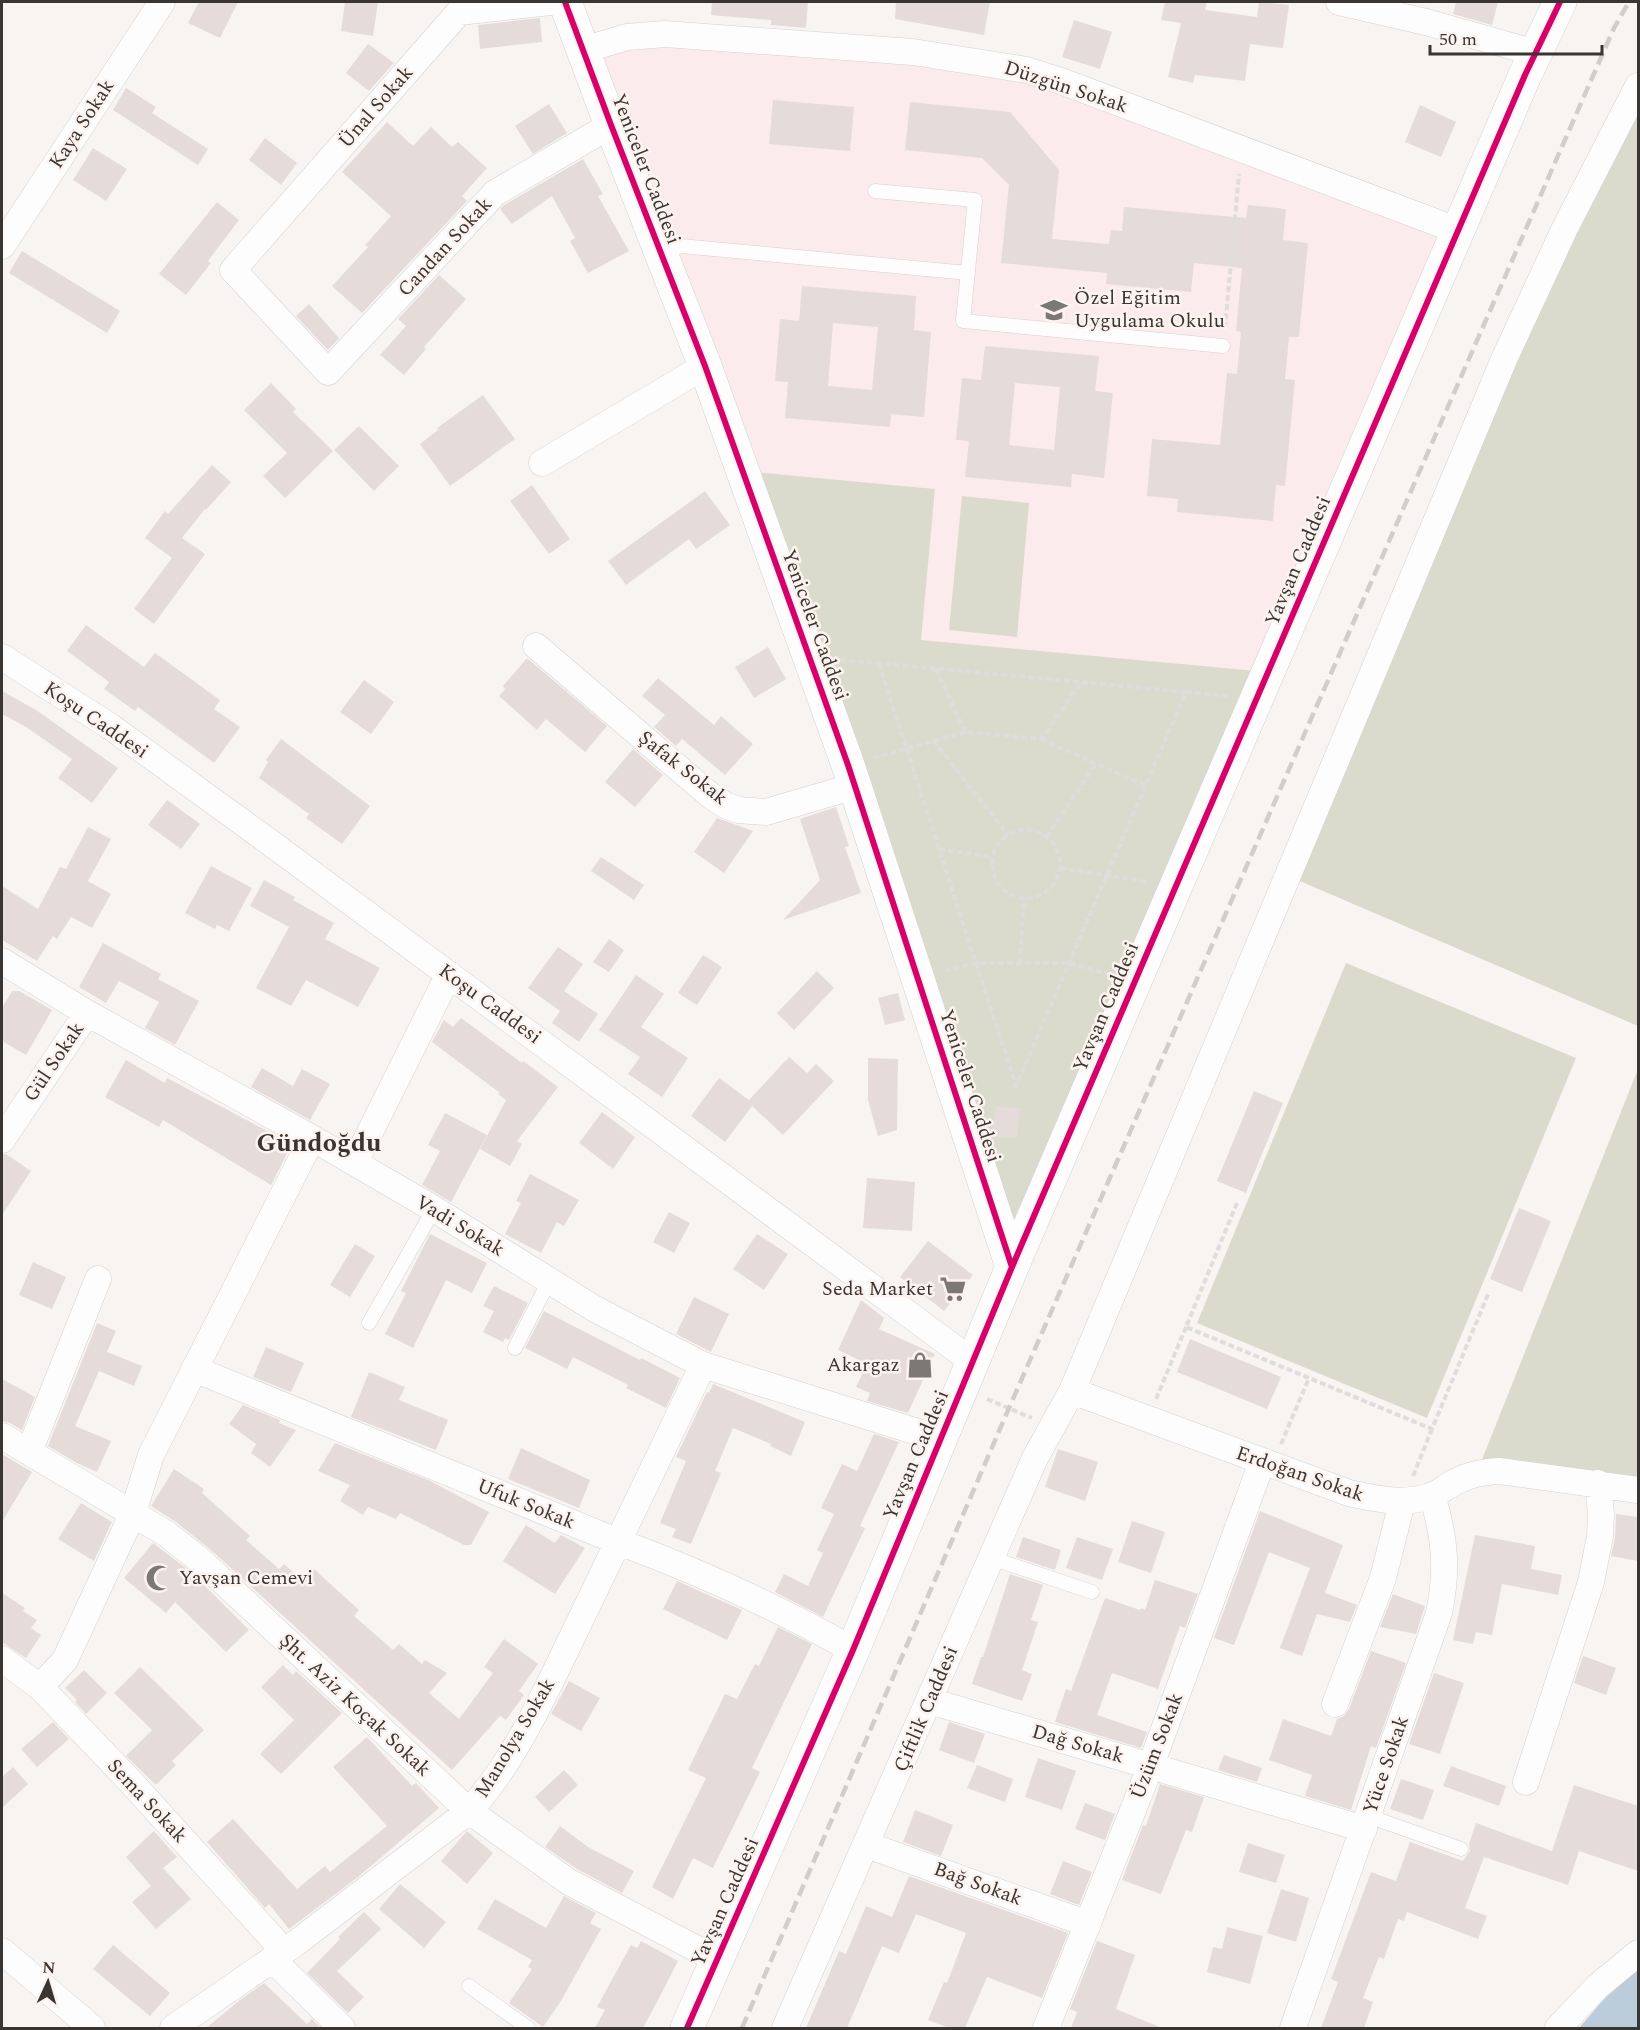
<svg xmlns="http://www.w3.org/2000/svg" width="1640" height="2030" viewBox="0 0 1640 2030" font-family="Spectral,serif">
  <rect width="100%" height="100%" fill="#f8f4f2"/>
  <!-- education -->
  <path fill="#fbebec" d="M627 37 986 63 1459 231 1268 672 921 640 935 489 743 471 583 50Z"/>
  <!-- green -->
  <path fill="#dadbcd" d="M1638 86V1026L1288 876Z
    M743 471 935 489 921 640 1268 672 1012 1267Z
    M962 496 1029 503 1017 637 949 630Z
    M1346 963 1576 1058 1427 1418 1197 1323Z
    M1638 1069V1490L1477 1472Z"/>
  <!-- water -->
  <path fill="#bbccda" d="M1638 1969V2026L1636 2028H1579L1605 1998Z"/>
  <!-- building -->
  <path fill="#e5dcd9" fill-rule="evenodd" d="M199 2H238L220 38 188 23Z
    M345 2H378L373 36 341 31Z
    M712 2H808L806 28 771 25V20L711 15Z
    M896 2H990L984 35 895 19Z
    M1165 2H1207L1205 10 1257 17 1259 2 1289 5 1283 48 1250 44 1245 81 1195 75 1193 83 1168 77 1181 23 1161 20Z
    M1456 2H1498L1492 25 1453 14Z
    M540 18 542 42 480 49 478 25Z
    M1074 20 1112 32 1100 69 1062 57Z
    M368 44 394 63 369 91 346 73Z
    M126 88 156 107 152 113 208 149 198 165 113 110Z
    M773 100 854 107 850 151 769 144Z
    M910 102 1010 112 1059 170 1052 239 1109 244 1111 230 1122 231 1124 207 1246 218 1248 205 1286 209 1283 240 1308 243 1299 337H1289L1285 379 1295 380 1285 486 1276 485 1273 521 1177 512 1178 499 1147 496 1152 439 1220 445 1227 373 1237 374 1241 332 1236 331 1242 268 1194 263 1191 292 1106 284 1107 273 1001 263 1009 185 982 158 905 150Z
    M549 104 567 133 533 154 515 126Z
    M1420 105 1456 122 1441 157 1405 142Z
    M387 122 413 146 431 127 452 147 458 142 487 168 462 196 467 201 362 313 332 286 368 247 365 245 391 216 342 172Z
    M265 138 297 163 281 185 249 160Z
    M93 148 127 169 106 201 73 180Z
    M583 159 603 194 598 196 629 251 588 273 570 241 575 238 552 196 512 224 500 209 504 205Z
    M217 202 239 220 208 261 211 263 186 295 159 274Z
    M22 251 120 311 107 333 9 273Z
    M439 275 466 299 424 347 426 349 404 375 380 355 406 326 398 319Z
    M802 286 916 296 914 330 931 332 924 417 891 414 890 427 785 418 788 382 775 381 780 319 799 321ZM833 323 878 327 872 390 828 386Z
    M309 304 339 338 328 350 296 316Z
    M985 346 1099 356 1095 391 1113 393 1104 478 1072 474 1071 487 965 477 969 441 956 440 962 378 981 380ZM1015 383 1060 387 1054 450 1009 445Z
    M271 383 296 409 293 412 333 451 285 498 263 476 287 453 244 410Z
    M483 395 515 439 450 486 420 444 438 430 437 428Z
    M359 426 399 466 374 491 334 450Z
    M212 465 231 482 206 510 205 509 182 538 205 554 154 624 134 609 172 558 145 538 165 511 168 514Z
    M532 485 570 539 549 554 510 501Z
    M705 491 730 525 696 549 689 539 626 585 608 561Z
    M86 625 144 667 155 653 220 700 214 709 240 727 214 763 138 707 135 711 104 689 109 682 67 651Z
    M768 647 786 679 754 698 735 667Z
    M527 658 607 726 585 752 546 719 537 730 499 696 505 689 503 686Z
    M658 678 714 725 721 716 753 744 725 775 682 739 676 746 654 727 665 715 642 696Z
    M364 680 394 702 371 734 340 712Z
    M2 691 36 710 118 768 92 803 58 778 72 759 26 727 2 714Z
    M281 739 370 806 342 844 306 818 309 814 259 778 268 762 266 760Z
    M633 749 663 775 635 807 605 782Z
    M167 800 200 824 181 849 148 825Z
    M836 807 849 846 845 847 861 893 783 920 820 880 800 819Z
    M717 818 753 831 724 873 694 852Z
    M88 827 111 839 88 881 111 894 92 928 71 917 57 939 53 936 37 961 2 940V886L38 909 60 867 66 869Z
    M601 857 644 885 634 900 591 871Z
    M211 866 252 888 229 931 217 925 215 929 185 913Z
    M264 880 295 897 293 900 334 923 325 939 380 968 358 1007 306 980 291 1006 256 988 289 927 250 906Z
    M609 939 624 950 609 972 593 962Z
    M103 943 161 974 158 979 199 1001 175 1045 145 1028 159 1002 119 981 106 1003 79 987Z
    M558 947 583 964 564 991 598 1014 579 1042 552 1023 560 1011 528 988Z
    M703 955 722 967 697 1005 678 993Z
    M817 971 834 988 794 1030 777 1013Z
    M636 975 664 994 641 1027 688 1058 662 1097 628 1074 640 1057 599 1030Z
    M12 991H19L52 1010 26 1055 2 1041V1008Z
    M898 993 905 1020 885 1025 878 998Z
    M461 1018 522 1063 523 1061 558 1087 517 1141 522 1144 510 1166 480 1149 506 1100 498 1094 500 1093 432 1042 444 1020 453 1027Z
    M789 1057 807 1073 816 1064 834 1081 783 1135 752 1106 725 1142 691 1116 719 1078 749 1100Z
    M868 1058 898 1059 897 1130 878 1136 868 1100Z
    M126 1060 165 1083 167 1078 292 1144 271 1185 163 1120 159 1127 105 1097Z
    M262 1068 293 1086 302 1069 330 1084 310 1120 251 1087Z
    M1254 1091 1283 1103 1246 1193 1217 1181Z
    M996 1107 1020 1108 1017 1138 993 1137Z
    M602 1112 635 1137 613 1169 579 1143Z
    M445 1113 487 1135 451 1202 422 1185 440 1151 428 1145Z
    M6 1154 31 1171 2 1215V1155Z
    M530 1174 579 1200 564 1226 557 1222 541 1253 505 1234 521 1203 516 1201Z
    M867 1178 915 1182 912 1231 863 1228Z
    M1519 1208 1551 1221 1522 1292 1490 1279Z
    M669 1212 690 1223 674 1253 653 1242Z
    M430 1234 487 1263 472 1293 446 1280 413 1348 385 1334 406 1293 401 1291Z
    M757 1234 788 1254 764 1290 733 1269Z
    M928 1241 973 1275 944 1311 900 1277Z
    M355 1244 375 1256 350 1297 330 1285Z
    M33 1262 66 1277 52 1309 19 1295Z
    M494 1286 528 1303 509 1340 505 1338 503 1342 483 1332 494 1311 483 1306Z
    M694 1297 729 1314 711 1352 676 1334Z
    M861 1300 884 1318 879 1329 935 1354 908 1413 867 1401 870 1393 856 1387 867 1364 838 1350Z
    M544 1311 640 1360 641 1358 680 1378 666 1408 626 1388 628 1385 573 1357 567 1369 525 1348Z
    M97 1323 116 1331 107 1352 142 1366 134 1386 99 1371 75 1426 111 1441 97 1472 77 1463 48 1446Z
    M1190 1339 1281 1377 1267 1409 1177 1372Z
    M266 1347 304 1363 291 1392 253 1377Z
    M369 1372 405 1387 399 1400 448 1420 436 1450 351 1417Z
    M2 1379 35 1397 22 1430 10 1423 2 1421Z
    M713 1384 805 1422 791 1456 770 1446 771 1444 733 1428 715 1471 721 1473 691 1544 672 1537 676 1529 660 1523 686 1461 676 1457 707 1392 709 1393Z
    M243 1405 280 1420 279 1423 296 1430 270 1467 251 1453 256 1444 229 1424Z
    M874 1434 899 1442 860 1526 865 1528 823 1617 775 1592 784 1574 808 1586 823 1553 817 1550 834 1514 821 1508 842 1464 857 1471Z
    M335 1443 428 1480 489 1512 471 1545H464L400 1513 396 1519 368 1507 363 1515 340 1501 350 1485 318 1471Z
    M521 1448 590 1480 579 1508 508 1479Z
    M1058 1449 1098 1462 1085 1501 1045 1487Z
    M2 1454 32 1472 2 1522Z
    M174 1469 204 1489 202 1493 250 1536 246 1540 279 1569 284 1564 303 1581 314 1569 359 1610 354 1616 393 1650 399 1644 422 1664 425 1660 447 1673 429 1693 459 1719 493 1673 484 1667 504 1639 538 1664 519 1691 524 1695 506 1720 500 1716 452 1770 211 1550 176 1522 151 1506Z
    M81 1503 112 1522 94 1561 58 1539Z
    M1260 1511 1343 1545 1325 1593 1357 1605 1350 1622 1317 1614 1302 1656 1280 1648 1310 1568 1269 1552 1234 1645 1214 1638Z
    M1616 1514 1638 1517V1561L1611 1556 1615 1537Z
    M1132 1521 1165 1532 1151 1573 1118 1562Z
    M526 1525 555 1543 561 1535 585 1548 555 1594 503 1561Z
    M1475 1535 1535 1546 1531 1569 1562 1575 1558 1595 1502 1584 1492 1635 1476 1632 1473 1644 1453 1640Z
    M1023 1537 1061 1550 1055 1570 1016 1557Z
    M1077 1537 1113 1549 1102 1580 1066 1568Z
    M153 1543 191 1572 249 1630 226 1652 175 1602 166 1613 124 1578Z
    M1010 1574 1043 1585 1031 1620 1038 1622 1022 1670 1032 1674 1022 1701 972 1684 981 1657H983Z
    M1155 1580 1198 1594 1185 1628 1180 1626 1158 1689 1112 1673 1097 1715 1147 1732 1141 1748 1055 1722 1066 1689 1071 1691 1105 1598 1140 1610 1141 1608 1145 1610Z
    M677 1581 742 1610 727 1640 663 1609Z
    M2 1593 25 1608 23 1611 37 1620 31 1628 41 1635 26 1658 2 1642Z
    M1393 1594 1425 1606 1416 1634 1380 1627Z
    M778 1627 812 1644 752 1768 760 1772 713 1868 693 1858 673 1899 652 1887 706 1778 688 1770 725 1694 737 1699 755 1664 759 1666Z
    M1371 1651 1406 1663 1376 1748 1371 1746 1351 1810 1305 1796 1312 1775 1269 1760 1283 1719 1331 1736 1337 1719 1344 1716 1349 1709Z
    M1583 1656 1616 1668 1606 1695 1574 1683Z
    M283 1665 293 1675 296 1671 342 1713 281 1774 260 1754 294 1720 261 1687Z
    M140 1667 204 1730 172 1761 176 1765 156 1785 126 1756 152 1730 114 1693Z
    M84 1670 107 1693 86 1714 75 1702 77 1700 65 1688Z
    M1434 1673 1464 1683 1440 1754 1409 1744Z
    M569 1681 600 1698 581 1731 551 1714Z
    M53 1722 69 1739 37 1767 21 1749Z
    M949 1722 985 1734 974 1763 939 1750Z
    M367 1737 412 1786 416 1783 439 1808 358 1877 289 1929 269 1904 265 1908 207 1842 233 1819 297 1889 325 1866 330 1872 387 1826 333 1767Z
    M1224 1755 1262 1768 1257 1782 1218 1770Z
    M1038 1758 1076 1771 1062 1810 1025 1797Z
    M977 1765 1013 1779 1005 1802 967 1788Z
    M1451 1766 1506 1786 1499 1806 1443 1786Z
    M13 1767 28 1784 2 1808V1777Z
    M564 1770 578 1785 549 1812 535 1797Z
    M1401 1779 1434 1790 1423 1820 1390 1809Z
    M1160 1784 1204 1797 1192 1832 1186 1830 1161 1894 1122 1880 1143 1825 1146 1826Z
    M1574 1785 1638 1806V1871L1579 1851 1568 1885 1484 1857 1465 1908 1487 1916 1478 1939 1407 1912 1404 1921 1398 1919 1384 1959 1379 1957 1363 1998 1373 2002 1364 2028H1321L1338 1982 1331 1979 1371 1872 1396 1881 1410 1842 1463 1861 1470 1851 1469 1844 1476 1823 1552 1851Z
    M1085 1803 1115 1814 1105 1840 1075 1829Z
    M915 1810 953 1825 941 1856 903 1842Z
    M560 1826 588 1847 634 1871 622 1893 577 1869 545 1847Z
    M154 1831 177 1857 163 1868 191 1899 156 1929 132 1902 151 1886 126 1857Z
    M467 1831 493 1853 467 1884 441 1861Z
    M1248 1843 1285 1855 1276 1883 1239 1872Z
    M1063 1861 1092 1872 1079 1905 1050 1894Z
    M909 1876 1068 1933 1042 1998 987 1977 965 2028H949L928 2020 944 1982 947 1983 966 1933 916 1914 899 1953 882 1946 847 2028H806L839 1951 846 1954 866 1906 892 1917Z
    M400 1884 446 1922 424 1948 379 1909Z
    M1281 1889 1309 1898 1296 1942 1267 1933Z
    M564 1896 596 1913 590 1923 601 1929 561 2001 543 2027 509 2003 532 1969 528 1967 532 1960 477 1929 495 1899 546 1928Z
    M364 1912 381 1929 337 1971 364 1997 348 2013 307 1973 340 1939 338 1937Z
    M1227 1927 1263 1936 1250 1984 1207 1972 1213 1947 1222 1949Z
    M641 1941 678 1961 657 2002 643 2028H595L605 2010 597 2007 631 1945 637 1948Z
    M1097 1941 1135 1955 1116 2009 1162 2028H1071L1077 2012 1070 2009Z
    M113 1945 170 1993 150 2016 93 1969Z
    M264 1983 307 2024 312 2019 321 2028H206L240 2000Z"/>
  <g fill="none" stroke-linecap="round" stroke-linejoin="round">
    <!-- lane casing -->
    <g stroke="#d4d1cf" stroke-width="15">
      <path id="lane" d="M875 191 975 200 963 321 1223 346
        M662 254 681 246 968 273
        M369 1323 434 1209
        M515 1348 549 1281
        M991 1558 1092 1592
        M1368 1816 1461 1849
        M469 1986 528 2028"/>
    </g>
    <!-- street casing -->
    <g stroke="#d4d1cf" stroke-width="27">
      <path id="street" d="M550 2 459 12 233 270 328 372 495 193 611 125
        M1339 2 1426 22 1536 53
        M583 50 627 37 665 34 913 52 1027 70 1061 81 1459 231
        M2 246 162 2
        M542 463 705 366
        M536 646 711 796 725 805 738 810 766 812 855 786
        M2 657 111 727 268 841 972 1361
        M2 961 87 1013 312 1138 434 1209 595 1309 703 1365 940 1439
        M2 1140 87 1013
        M355 1162 449 974
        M194 1369 619 1542C700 1572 777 1607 853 1650
        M1072 1391 1349 1493C1377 1499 1403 1505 1431 1496 1439 1493 1447 1486 1455 1482 1470 1474 1483 1472 1499 1471L1638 1490
        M2 1436 167 1534 201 1561 469 1811 569 1882 718 1960
        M29 1452 98 1279
        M2 1659 40 1687 129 1780 284 1951
        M40 1687 65 1660 133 1513 151 1455 312 1138
        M930 1701 1364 1829
        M1335 1704 1383 1578 1402 1502
        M1526 1782 1591 1582 1600 1536 1601 1514 1598 1483
        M867 1845 1088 1924
        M2 1951 92 2028
        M272 1959 342 2028
        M173 2028 296 1943 469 1811C517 1759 548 1686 579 1623 621 1537 662 1451 703 1365
        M785 2028 1035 1458 1072 1391 1505 357 1565 228 1638 86
        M1046 2028 1151 1765 1262 1462
        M1293 2028 1439 1613C1448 1570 1445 1537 1432 1495
        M1558 2028 1598 1986 1638 1953"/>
    </g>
    <!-- secondary casing -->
    <g stroke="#d4d1cf" stroke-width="34">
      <path id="secondary" d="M565 2 611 125 705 366 848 765 1012 1267
        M687 2028 853 1650 1012 1267 1525 75 1560 2"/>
    </g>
    <!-- path -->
    <path stroke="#dedddc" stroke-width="4" stroke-dasharray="6 3" stroke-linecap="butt" d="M1225 328 1239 174
      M840 660C955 670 1070 681 1186 692L1016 1086 879 664
      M936 669 965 732 1041 739 1081 683
      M1186 692 1230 696
      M1041 739 1146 786
      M934 741 1008 835
      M873 758 965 732
      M992 864a34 34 0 1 1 68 0a34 34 0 1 1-68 0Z
      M1046 837 1096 764
      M939 849 992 857
      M1060 868 1148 882
      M1020 963 1024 898
      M945 971 976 963H1069L1108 974
      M1237 1203 1186 1327 1432 1429 1489 1292
      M987 1399 1032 1418
      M1156 1399 1186 1327
      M1281 1444 1309 1378
      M1413 1476 1432 1429"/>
    <!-- lane -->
    <use href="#lane" stroke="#fefdfd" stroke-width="14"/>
    <!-- street -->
    <use href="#street" stroke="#fefdfd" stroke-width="26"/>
    <!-- secondary -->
    <use href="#secondary" stroke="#fefdfd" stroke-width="33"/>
    <!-- rail -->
    <path stroke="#cfcecd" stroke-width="4.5" stroke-dasharray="12 6" stroke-linecap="butt" d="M742 2028 1009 1408 1614 28 1629 2"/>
    <!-- cycleway casing -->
    <g stroke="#fcf3ee" stroke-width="10">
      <path id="cycleway" d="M565 2 611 125 705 366 848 765 1012 1267
        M687 2028 853 1650 1012 1267 1525 75 1560 2"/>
    </g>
    <!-- cycleway -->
    <use href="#cycleway" stroke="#d6006c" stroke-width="6"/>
  </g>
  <!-- icons -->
  <defs>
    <g id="school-bare" transform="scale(2.07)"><path d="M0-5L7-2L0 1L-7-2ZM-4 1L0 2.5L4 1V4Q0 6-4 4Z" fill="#7c7876" stroke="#fcf3ee" stroke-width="2.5" paint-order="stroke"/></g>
    <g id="supermarket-bare" transform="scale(2.07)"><path d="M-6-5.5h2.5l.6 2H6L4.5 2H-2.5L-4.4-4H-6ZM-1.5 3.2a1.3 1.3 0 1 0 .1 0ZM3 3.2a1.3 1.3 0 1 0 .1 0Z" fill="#7c7876" stroke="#fcf3ee" stroke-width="2.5" paint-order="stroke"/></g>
    <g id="shop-bare" transform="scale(2.07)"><path d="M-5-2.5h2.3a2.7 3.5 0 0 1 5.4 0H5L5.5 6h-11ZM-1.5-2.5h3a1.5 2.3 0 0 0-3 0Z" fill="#7c7876" stroke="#fcf3ee" stroke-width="2.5" paint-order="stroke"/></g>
    <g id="mosque-bare" transform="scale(2.07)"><path d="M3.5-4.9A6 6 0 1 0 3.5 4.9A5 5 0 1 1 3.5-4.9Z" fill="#7c7876" stroke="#fcf3ee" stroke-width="2.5" paint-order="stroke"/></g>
  </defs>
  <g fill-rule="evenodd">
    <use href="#school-bare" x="1054" y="310"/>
    <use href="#supermarket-bare" x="953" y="1289"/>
    <use href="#shop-bare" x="920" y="1365"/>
    <use href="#mosque-bare" x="159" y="1578"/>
  </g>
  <g text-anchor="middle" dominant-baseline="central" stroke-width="5" stroke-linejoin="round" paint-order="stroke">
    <!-- street labels -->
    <g font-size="20" fill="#393533" stroke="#fcf3ee">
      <text transform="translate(1066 87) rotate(18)">Düzgün Sokak</text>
      <text transform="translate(376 107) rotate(-49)">Ünal Sokak</text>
      <text transform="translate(82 124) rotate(-57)">Kaya Sokak</text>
      <text transform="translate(646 169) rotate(69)">Yeniceler Caddesi</text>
      <text transform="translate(445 247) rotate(-47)">Candan Sokak</text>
      <text transform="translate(1298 561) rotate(-67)">Yavşan Caddesi</text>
      <text transform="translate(815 625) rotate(70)">Yeniceler Caddesi</text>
      <text transform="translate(96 720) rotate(34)">Koşu Caddesi</text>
      <text transform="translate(683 768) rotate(38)">Şafak Sokak</text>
      <text transform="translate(490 1004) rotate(36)">Koşu Caddesi</text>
      <text transform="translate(1106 1007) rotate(-67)">Yavşan Caddesi</text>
      <text transform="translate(54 1062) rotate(-56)">Gül Sokak</text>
      <text transform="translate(970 1086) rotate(72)">Yeniceler Caddesi</text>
      <text transform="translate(460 1226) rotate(31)">Vadi Sokak</text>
      <text transform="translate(916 1455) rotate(-67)">Yavşan Caddesi</text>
      <text transform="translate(1300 1474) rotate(19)">Erdoğan Sokak</text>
      <text transform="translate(526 1504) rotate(22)">Ufuk Sokak</text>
      <text transform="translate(355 1705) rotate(43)">Şht. Aziz Koçak Sokak</text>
      <text transform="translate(926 1709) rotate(-67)">Çiftlik Caddesi</text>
      <text transform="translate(515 1738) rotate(-59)">Manolya Sokak</text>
      <text transform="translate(1078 1744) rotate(16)">Dağ Sokak</text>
      <text transform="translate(1157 1746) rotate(-69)">Üzüm Sokak</text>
      <text transform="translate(1386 1765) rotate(-71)">Yüce Sokak</text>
      <text transform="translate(147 1801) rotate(47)">Sema Sokak</text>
      <text transform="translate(978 1884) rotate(20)">Bağ Sokak</text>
      <text transform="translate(725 1902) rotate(-66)">Yavşan Caddesi</text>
    </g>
    <!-- poi labels -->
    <g font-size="20" fill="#393533" stroke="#fcf3ee" text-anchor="start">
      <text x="1074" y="298">Özel Eğitim<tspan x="1074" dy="23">Uygulama Okulu</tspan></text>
      <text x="933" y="1289" text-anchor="end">Seda Market</text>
      <text x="900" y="1365" text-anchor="end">Akargaz</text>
      <text x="179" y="1578">Yavşan Cemevi</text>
    </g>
    <!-- district labels -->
    <g font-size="26" font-weight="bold" fill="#393533" stroke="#fcf3ee">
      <text x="319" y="1143">Gündoğdu</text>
    </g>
  </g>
  <!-- border -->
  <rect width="1640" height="2030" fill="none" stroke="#393533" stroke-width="6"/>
  <!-- north arrow -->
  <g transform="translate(48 1982) rotate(4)" stroke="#fcf3ee" stroke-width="4.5" paint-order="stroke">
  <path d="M0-4.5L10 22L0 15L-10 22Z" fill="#393533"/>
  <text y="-9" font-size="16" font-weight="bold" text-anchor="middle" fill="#393533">N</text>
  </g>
  <!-- scale -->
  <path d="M1430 45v9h172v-9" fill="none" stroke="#393533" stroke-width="3"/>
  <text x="1439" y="45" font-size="18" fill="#393533" stroke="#fcf3ee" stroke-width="4.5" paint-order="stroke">50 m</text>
</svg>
